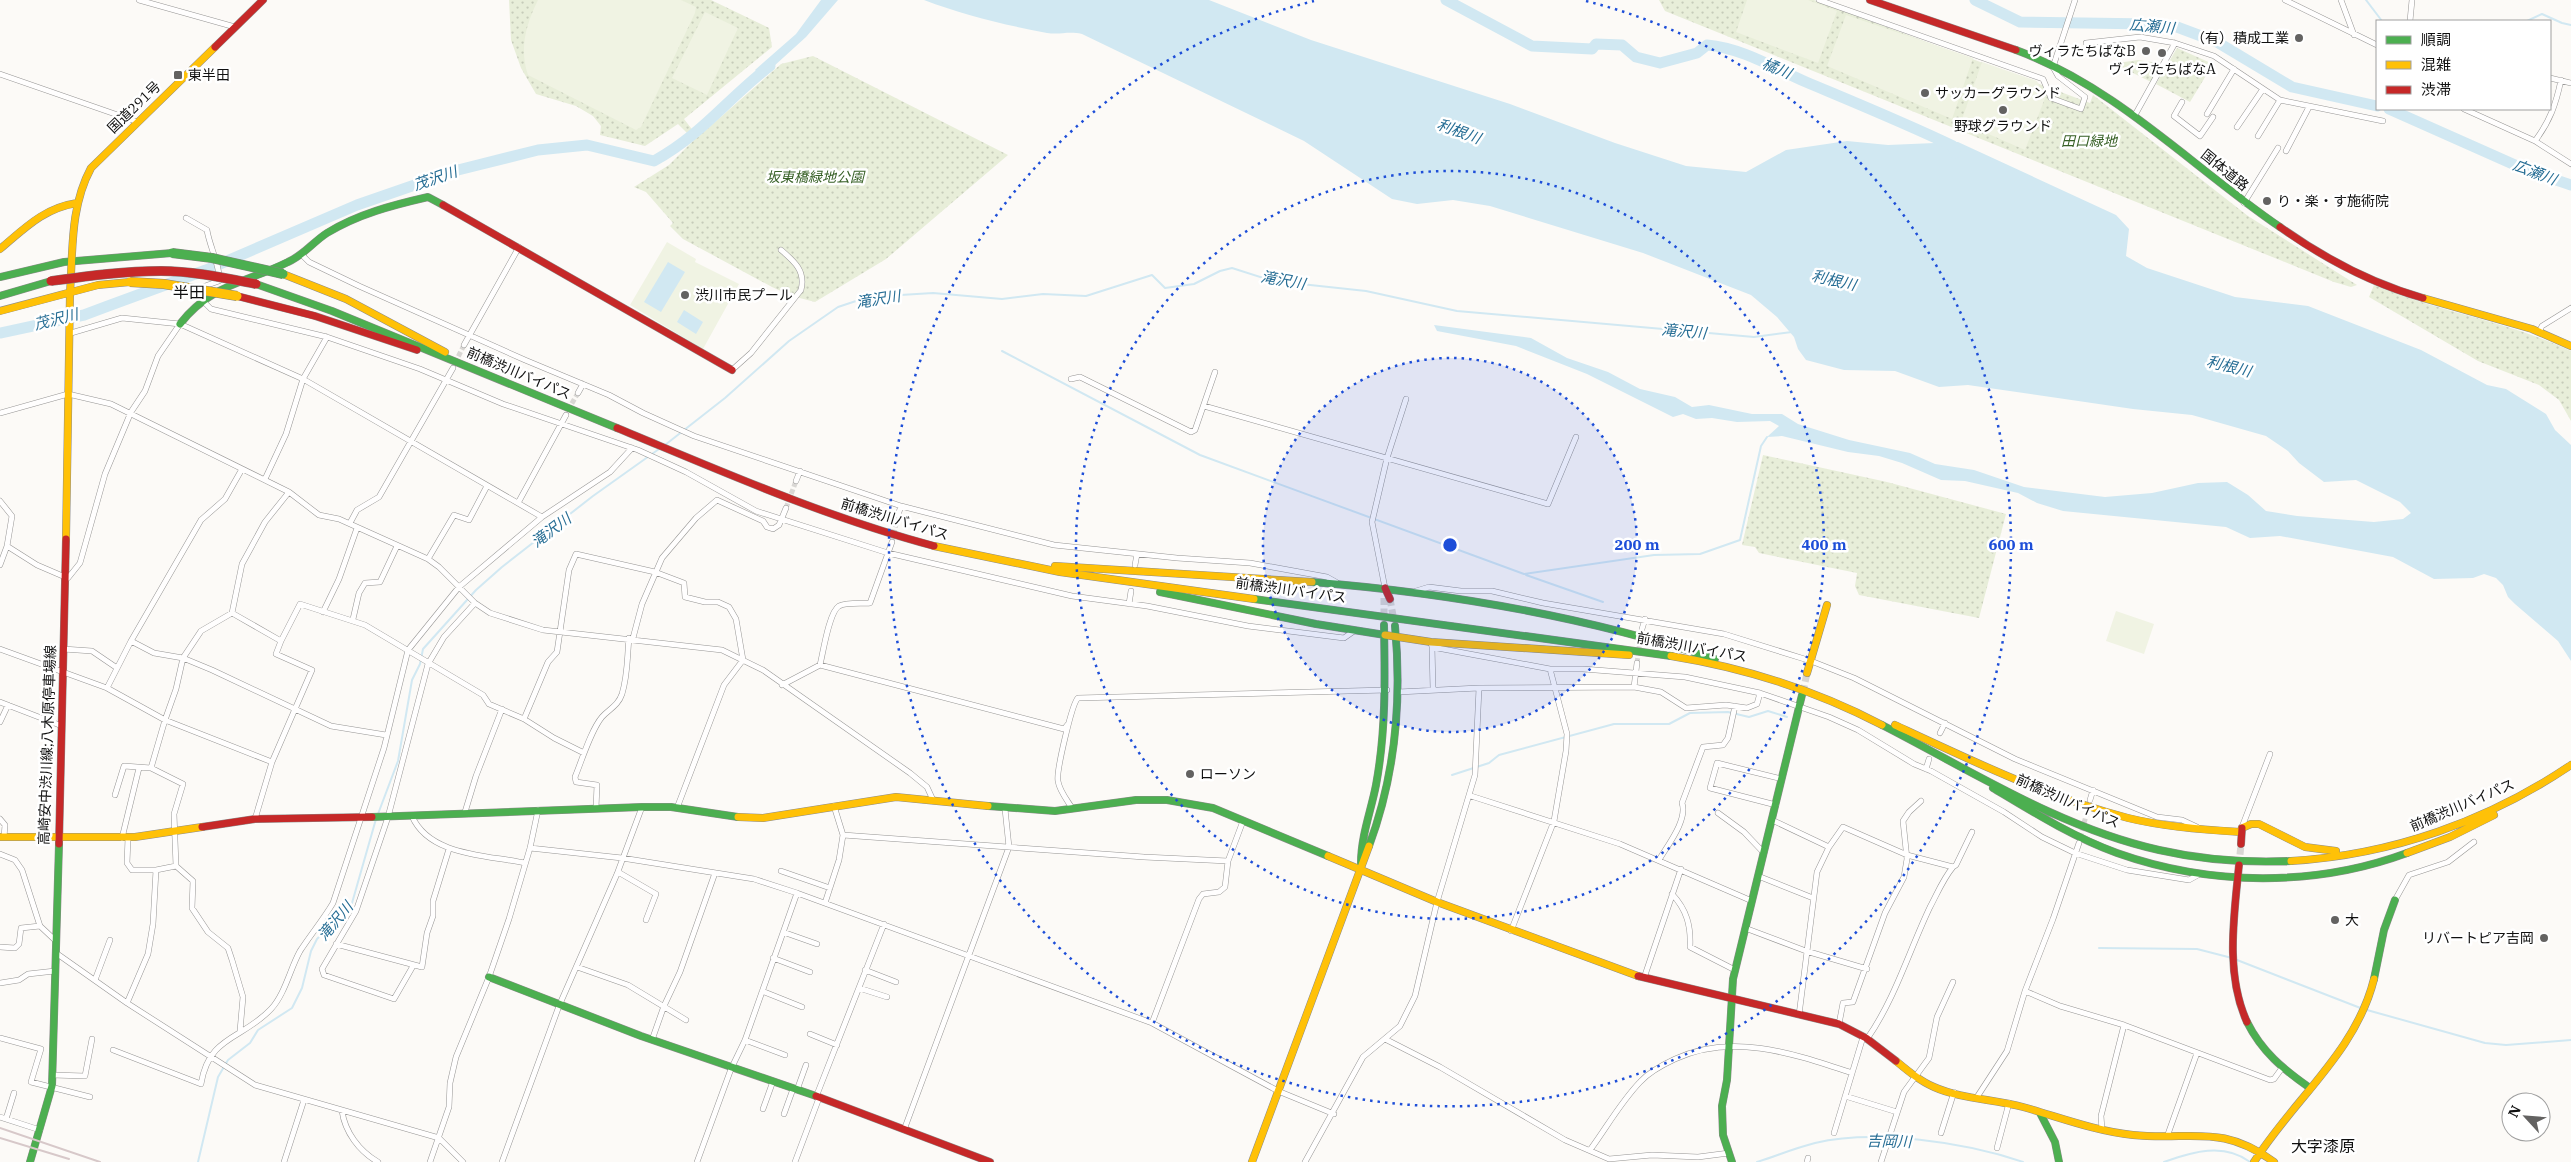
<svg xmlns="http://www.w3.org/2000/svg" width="2571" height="1162" viewBox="0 0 2571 1162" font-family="'IBM Plex Serif','Noto Sans JP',serif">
  <defs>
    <pattern id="grass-dots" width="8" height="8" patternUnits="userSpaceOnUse" patternTransform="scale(1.25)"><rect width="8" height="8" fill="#e8eed9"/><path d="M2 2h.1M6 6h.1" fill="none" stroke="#c6cbb9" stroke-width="1.8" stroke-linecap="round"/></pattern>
  </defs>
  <rect width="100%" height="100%" fill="#fcfaf7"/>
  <!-- grass -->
  <path fill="url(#grass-dots)" d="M509 0H711L769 28 772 47 684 119 698 137 781 64 813 56 1008 155 886 259 815 302 792 296 772 287 683 239 670 226 673 223 646 192 634 187 669 165 694 140 678 124 645 146 600 135 601 126 593 116 576 106 536 94 521 68 511 40Z
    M1659 0H1814L2090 103 2093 95 2248 216 2357 285 2351 287 2334 282 1665 11Z
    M2177 48 2213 64 2190 102 2156 84Z
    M2138 60 2152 62 2159 66 2151 82 2117 65 2118 63Z
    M2374 285C2438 312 2508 321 2571 351V421L2559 400 2539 385 2478 361 2369 297Z
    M1763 455 1887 482 2006 514 1979 618 1859 595 1855 586 1857 573 1759 553 1755 547 1742 545Z"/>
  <!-- pitch -->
  <path fill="#f0f3e3" d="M538 0H681L696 7 695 13 641 127 636 130 528 75C519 49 526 24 538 0Z
    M1747 0H1808L1837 11 1818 63 1736 32Z
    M705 12 738 28 707 95 672 78Z
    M1846 15 1973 58 1952 119 1827 66Z
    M1982 62 2037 81 2045 98 2025 150 1961 122Z
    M667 242 696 259 695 262 739 284 703 349 630 305Z
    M2116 611 2154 624 2144 654 2106 641Z"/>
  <!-- water -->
  <path fill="#d1e8f2" d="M821 0H838L806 37 762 77 755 70 796 34Z
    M924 0H1209L1311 40 1510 104 1615 143 1686 166 1746 172 1786 150 1847 141 1888 145 1958 142 2116 215 2129 229 2126 256 2147 268 2235 297 2308 306 2421 350 2487 385 2506 389 2546 414 2555 430 2571 445V661L2558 641 2515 604 2508 597 2503 585 2496 578 2484 574 2473 578 2434 579 2393 557 2280 536 2250 538 2226 527 2063 511 2037 503 2018 493 1965 481 1941 480 1902 463 1879 456 1848 452 1782 436 1767 437 1779 426 1770 421 1737 422 1712 418 1696 419 1683 414 1673 417 1587 374 1516 346 1437 331 1434 325 1531 338 1567 358 1608 372 1640 389 1675 397 1692 407 1709 405 1752 414H1782L1798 424 1849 440 1910 453 1935 464 1974 470 2024 487 2105 497 2152 493 2198 483 2227 482 2248 495 2266 511 2297 516 2374 522 2403 519 2411 513 2400 502 2356 480 2324 482 2299 463 2288 451 2266 436 2192 415 2133 409 1968 385 1939 387 1895 371 1844 370 1806 360 1798 349 1794 337 1777 317 1751 295 1643 253 1490 206 1453 200 1417 204 1392 199 1304 141 1082 34C1068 31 1060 35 1047 33 1005 25 963 15 924 0Z
    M668 262 685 272 661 312 644 302Z
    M684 310 703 322 696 334 677 322Z"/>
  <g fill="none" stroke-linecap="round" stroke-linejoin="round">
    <!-- stream -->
    <path stroke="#d1e8f2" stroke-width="2" d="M2366 0 2382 21
      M2527 21 2542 14 2562 23 2571 25
      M1002 351 1200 455 1524 574 1654 555 1700 554 1740 540 1761 446 1767 437
      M665 445 725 398 789 341 838 307 868 297 933 293 1002 299 1043 294 1086 296 1152 275 1165 288 1194 284 1220 271 1232 268 1273 281 1366 291 1457 311 1754 337 1792 332
      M1526 575 1603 602
      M1452 775 1489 763 1499 755 1614 724H1669L1690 713 1728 712 1749 717 1768 711 1787 717
      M378 814 398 761 412 680 420 664 423 649 476 590 502 567 593 496 659 449
      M2099 948 2197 949 2232 958
      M2237 960 2363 1009
      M2367 1010 2485 1043 2506 1045 2571 1040
      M198 1162 218 1077 228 1060 250 1043 258 1030 292 1008 302 988 311 951 317 939 352 903 376 819
      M1757 1162C1776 1156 1795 1148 1815 1143 1875 1129 1965 1142 2023 1162
      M2164 1162C2192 1152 2224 1142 2250 1162"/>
    <!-- river -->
    <path stroke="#d1e8f2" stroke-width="11" d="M1446 0 1532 46 1592 49 1596 44 1622 45 1636 57 1660 63 1697 53 1707 45C1742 48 1774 68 1806 82 1856 103 1905 123 1953 146L1955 153
      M1975 0 2020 22 2151 24 2177 27 2217 42 2292 87 2377 106
      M2389 109 2524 169 2571 185
      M0 333 84 315 108 306 206 270 357 205 458 170 538 150 587 145 654 161C703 134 728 98 770 66"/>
    <!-- street-tunnel -->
    <path stroke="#d9d7d4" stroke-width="5" stroke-dasharray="5 2.5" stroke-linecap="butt" d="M455 363 464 345
      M568 410 578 393
      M786 508 796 481
      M892 542 898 515
      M1637 663 1641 634
      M2080 838 2089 805"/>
    <!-- secondary-tunnel -->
    <path stroke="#d9d7d4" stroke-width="7" stroke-dasharray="7 3.5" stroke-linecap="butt" d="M1384 598V620
      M1390 599 1394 621
      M1803 692 1807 673
      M2239 865 2241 844"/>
    <!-- street casing -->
    <g stroke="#969594" stroke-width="6">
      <path id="street" d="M139 0 235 27
        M1819 0 2043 79 2051 98 2081 109 2085 97 2058 76 2053 67 2075 0
        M2285 0 2377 45
        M2341 0 2354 35
        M2410 21 2412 0
        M2086 43 2140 37 2175 43 2214 56 2280 100 2383 121
        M0 74 138 122
        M2550 78 2571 83
        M2182 102 2174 116 2200 136 2213 117
        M2464 109 2535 141 2571 164
        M2207 114 2234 69
        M2135 115 2175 43
        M2237 127 2263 89
        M2258 136 2280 100
        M2535 141C2550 121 2556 104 2561 80
        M2286 151 2309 107
        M2244 203 2278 148
        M186 218 207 230C209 245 221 268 219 281L205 286 201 293 203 301 211 309 327 337 420 369 503 404 638 450 686 472 756 511 888 553 1072 596 1147 606 1248 626 1344 638 1354 631
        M302 255 309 262 359 286 525 360 609 395 643 413 694 436 901 506 1054 545 1177 558 1250 563 1327 577 1336 582
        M2539 332 2542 326 2571 308
        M71 333 122 318 180 324 303 379 542 517
        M464 345 519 247
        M732 370 751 353 801 290C806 271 794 261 781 250
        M1071 379 1080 377 1191 432 1195 430 1215 372
        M578 393 583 384
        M1204 406 1548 504 1576 437
        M0 413 68 394 111 404 289 492 319 515 339 519 428 559 439 567 475 603 490 613 543 630 722 650 763 670 910 773 927 787 933 800
        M265 479 286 434 303 379 327 337
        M796 481 800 471
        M0 501 12 516 7 546 0 565
        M518 503 566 415
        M898 515 901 506
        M350 523 357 510 379 497 453 368
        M7 546 37 565 65 577 68 578 80 563 105 474 131 412 145 391 158 356 180 324
        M428 559 454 515 469 520 487 486
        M1135 565 1137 554
        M1385 588 1372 522 1387 458 1406 399
        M1416 591 1429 587 1461 591H1492L1543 603 1724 634 1811 661 1854 678 2015 759 2157 817 2182 820 2197 827
        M1129 604 1131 591
        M323 612 339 579 357 528
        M232 613 242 564 265 522 289 492
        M353 619 359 593 365 583 380 582 397 546
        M1642 629 1645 619
        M633 638 642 604 662 558 696 518 717 500 763 521 767 527 773 529 779 525 786 508
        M131 641 154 653 183 658 212 670 331 726 386 735
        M1431 642 1432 647 1550 669H1583L1685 677 1760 693 1829 717 1858 730 1914 764 1931 771 2004 812 2042 837 2075 853 2127 870 2189 880 2198 875
        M1432 647 1433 689
        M0 649 107 688 131 641 201 520 225 499 242 469
        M63 649 92 651 117 668
        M820 665C823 653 829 612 839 606 847 602 862 604 870 603L892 542
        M782 685 820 665 1064 729 1068 724
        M1634 687 1637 663
        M107 688 165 720 272 762
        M1398 692 1479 688 1634 687 1661 692 1686 708 1726 705 1747 708 1757 704 1760 693
        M0 702 62 726
        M524 719 548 662 557 652 569 570 576 554 655 572 684 583 685 597 705 602H718L729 607 736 619 743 660 724 685 677 808
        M0 722 8 705
        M1940 733 1945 723
        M151 768 165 720 176 689 183 658 201 631 232 613 281 641 300 604 365 625 483 695 489 704 524 719 554 738 584 753
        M1926 769 1929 759
        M115 795 124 766 151 768 183 784 174 814 176 866 193 881 192 908 208 932 228 948 232 960 243 997 240 1031
        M1471 796 1620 844 1752 901
        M2090 800 2093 790
        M1776 805 1710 788 1717 763 1782 779
        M596 808 597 785 576 782 575 777C582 760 591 730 602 717 609 709 618 706 622 694 628 674 627 658 629 638
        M1072 808C1067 800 1059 790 1058 781 1056 772 1072 703 1078 698L1387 690
        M465 812 476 776 502 709
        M1718 813 1744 832 1764 853
        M412 816C429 856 487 855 525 863
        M0 819 5 825 4 837
        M255 819 272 762 312 670 276 654 281 641
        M1772 820 1829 847 1817 872 1799 1015
        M2242 827 2270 754
        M843 835 1144 857 1228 861
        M122 838 139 768
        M128 838 127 863 132 870H156
        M1829 847 1843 827 1907 855 1953 867 1956 865 1972 832
        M530 848 622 858 735 876 754 879 797 893 1152 1023 1278 1091 1334 1114
        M0 854 15 860 22 870 40 926
        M1659 860C1667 846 1688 820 1682 803L1703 747 1723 745 1728 738 1735 706
        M781 871 830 888
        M618 872 656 894 646 920
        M1758 876 1813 898
        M1672 894C1687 910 1691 926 1690 947L1735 970
        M2395 900 2409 875 2448 862 2474 842
        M825 903 839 860 843 835 834 806
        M1745 928 1806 951 1867 969
        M1511 931 1554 821 1566 751 1567 734 1550 669
        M783 932 817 944
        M336 944 422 967 427 933 433 916V901L449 849
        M0 947 15 948 19 944 21 928 40 926 56 941
        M56 953 127 1003 255 1085 439 1138 463 1162
        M773 958 810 972
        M413 966 394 999 324 975 322 969 356 911 388 817 428 664 444 637 475 603
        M577 967 628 985 686 1020
        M865 970 896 982
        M1644 978 1681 869
        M95 980 110 940
        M0 983 19 980 28 974 55 971
        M859 988 887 997
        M762 991 802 1007
        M2025 991 2060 1006 2124 1025 2270 1080 2274 1079 2282 1068
        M127 1003 148 954 153 924 156 870 176 866
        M1152 1023 1199 899 1203 894 1219 892 1225 887 1228 861 1243 821
        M1839 1024 1843 1003 1853 1002 1885 913 1904 877 1907 859 1903 821 1909 812 1921 801
        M810 1034 837 1045
        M0 1038 41 1049 31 1082 90 1097
        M1385 1039 1440 1067 1565 1140 1609 1159 1652 1155 1698 1157 1729 1153
        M1867 1039C1895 999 1909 951 1930 907 1937 894 1943 879 1953 867
        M652 1040 664 1006 680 972 715 873
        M745 1040 785 1055
        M113 1050 201 1084C209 1035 242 1040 271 1009 285 994 290 969 300 951 311 934 323 920 333 903L384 748 408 650 459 587 542 517 610 472 632 448
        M53 1075 85 1076 92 1039
        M797 1090 806 1065
        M1845 1096 1897 1112
        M816 1097 884 924
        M1977 1097 2007 1051 2025 991 2053 919 2079 843
        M763 1109 772 1084
        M342 1111C345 1132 359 1151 378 1162
        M784 1114 793 1089
        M0 1117 40 1130
        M6 1119 14 1093
        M904 1130 1009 847 1005 809
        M2102 1130 2101 1116 2124 1025
        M1834 1133 1863 1037
        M1941 1133 1954 1092
        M2168 1134 2197 1053
        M1997 1148 2009 1103
        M1590 1150C1607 1127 1620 1103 1640 1082 1649 1072 1662 1065 1675 1059 1733 1032 1794 1054 1852 1073
        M284 1162 304 1100
        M430 1162 449 1107 450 1083 456 1057 489 977 509 919 530 848 538 810
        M502 1162 559 1006 617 874 642 807
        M697 1162 731 1069 745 1040 797 893
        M795 1162 819 1098
        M1305 1162 1363 1057 1400 1026 1415 996 1437 902 1475 775 1479 688
        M1807 1162 1808 1158
        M1881 1162 1904 1092 1929 1058 1937 1017 1953 982"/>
    </g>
    <!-- fast casing -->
    <g stroke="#8d8c8b" stroke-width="8">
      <path id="fast" d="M2016 50C2118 88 2192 167 2280 227
        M0 277 64 262 172 253
        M256 284 332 311 617 428
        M0 296 51 281
        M180 324C211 284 246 283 288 262 304 255 313 242 327 233 358 214 393 205 428 197L443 205
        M1312 582C1449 593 1584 616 1715 659
        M1160 592 1316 624 1385 635
        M1254 599 1671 656
        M1882 725C1972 771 2060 828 2159 850 2203 860 2246 863 2291 861
        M1993 788C2033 812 2073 837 2117 853 2210 886 2315 887 2407 853
        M988 806 1055 811 1136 800H1167L1213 808 1328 856
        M372 817 642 807H671L738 817
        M1369 846C1395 776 1402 701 1395 626
        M1361 863C1361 836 1371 811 1376 785 1386 731 1385 679 1384 625
        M489 977 641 1036 816 1096
        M2374 979 2384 930 2395 900
        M2247 1022C2262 1052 2283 1069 2310 1088
        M2040 1113 2055 1142 2059 1162
        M30 1162 52 1086 59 844
        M1732 1162 1723 1135 1722 1106 1727 1080 1733 979 1802 695"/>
    </g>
    <!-- slow casing -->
    <g stroke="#8d8c8b" stroke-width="8">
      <path id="slow" d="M0 249C25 228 44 208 77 203
        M283 274 346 299 445 352
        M70 293C73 250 70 207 91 168L215 47
        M2423 298 2532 329 2571 346
        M0 311 98 285 130 282
        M66 539 70 293
        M934 546 1060 572 1254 599
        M1055 566 1312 582
        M1385 635 1431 642 1629 655
        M1671 656C1746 668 1815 690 1882 725
        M1807 673 1827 605
        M1895 725C1970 760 2047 797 2128 818 2165 827 2203 830 2241 832
        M738 817 763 818 896 797 988 806
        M2242 828 2251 824H2259L2305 847 2336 851
        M0 837H135L202 827
        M2407 853 2450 837 2494 815
        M1328 856 1437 902 1638 976
        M2291 861C2392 855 2488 821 2571 765
        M1896 1061C1908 1071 1920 1081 1934 1087 1961 1099 1994 1099 2023 1107 2059 1117 2095 1131 2133 1135 2191 1141 2221 1123 2274 1162
        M1252 1162 1369 846
        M2254 1162C2293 1100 2356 1052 2374 979"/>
    </g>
    <!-- jam casing -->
    <g stroke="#8d8c8b" stroke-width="8">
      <path id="jam" d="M1870 0 2016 50
        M215 47 263 0
        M443 205 732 370
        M2280 227C2325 259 2370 283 2423 298
        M237 296 315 316 417 350
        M617 428C721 471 825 517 934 546
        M1385 588 1390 599
        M202 827 255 819 372 817
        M59 844 66 539
        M2241 844 2242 828
        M2239 865C2234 916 2225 974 2247 1022
        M1638 976 1839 1024 1866 1038 1896 1061
        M816 1096 990 1162"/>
    </g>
    <!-- street -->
    <use href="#street" stroke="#fffefe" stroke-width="5"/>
    <!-- fast -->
    <use href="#fast" stroke="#4caf50" stroke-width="7"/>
    <!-- slow -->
    <use href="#slow" stroke="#ffc107" stroke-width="7"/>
    <!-- jam -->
    <use href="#jam" stroke="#c62828" stroke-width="7"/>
    <!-- rail -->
    <path stroke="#d7c8c9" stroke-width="2" d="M0 1128 100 1162
      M0 1138 69 1159"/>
    <!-- fast-bridge casing -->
    <g stroke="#848381" stroke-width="10" stroke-linecap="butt">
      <path id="fast-bridge" d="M172 253 212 258 283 274"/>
    </g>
    <!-- slow-bridge casing -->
    <g stroke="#848381" stroke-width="10" stroke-linecap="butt">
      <path id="slow-bridge" d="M130 282 164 284 237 296"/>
    </g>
    <!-- jam-bridge casing -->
    <g stroke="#848381" stroke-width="10" stroke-linecap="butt">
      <path id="jam-bridge" d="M51 281C88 276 124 271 161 271 193 271 225 278 256 284"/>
    </g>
    <!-- fast-bridge -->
    <use href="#fast-bridge" stroke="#4caf50" stroke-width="9"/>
    <!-- slow-bridge -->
    <use href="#slow-bridge" stroke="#ffc107" stroke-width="9"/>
    <!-- jam-bridge -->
    <use href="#jam-bridge" stroke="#c62828" stroke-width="9"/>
  </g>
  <!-- distance rings -->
  <circle cx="1450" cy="545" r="187" fill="#1d4ed8" fill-opacity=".12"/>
  <g fill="none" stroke="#1d4ed8" stroke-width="2.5" stroke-dasharray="2.5 5">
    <circle cx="1450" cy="545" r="187"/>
    <circle cx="1450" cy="545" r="374"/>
    <path d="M1586 1A561 561 0 1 1 1314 1"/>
  </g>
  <!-- markers -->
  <g fill="#636261" stroke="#fff" stroke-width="2">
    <circle cx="2299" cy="38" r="5"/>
    <circle cx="2146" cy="51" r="5"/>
    <circle cx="2162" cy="53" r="5"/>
    <rect x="173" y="70" width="10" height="10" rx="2.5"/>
    <circle cx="1925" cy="93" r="5"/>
    <circle cx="2003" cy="110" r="5"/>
    <circle cx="2267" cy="201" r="5"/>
    <circle cx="685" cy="295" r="5"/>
    <circle cx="1190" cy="774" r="5"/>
    <circle cx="2335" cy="920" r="5"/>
    <circle cx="2544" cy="938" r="5"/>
  </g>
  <g text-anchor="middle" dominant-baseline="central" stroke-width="5" stroke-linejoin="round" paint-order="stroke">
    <!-- poi labels -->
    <g font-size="14" fill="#101010" stroke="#fff" text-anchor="start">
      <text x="2289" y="38" text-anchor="end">（有）積成工業</text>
      <text x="2136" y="51" text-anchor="end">ヴィラたちばなB</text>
      <text x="2162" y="69" text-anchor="middle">ヴィラたちばなA</text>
      <text x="188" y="75">東半田</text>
      <text x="1935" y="93">サッカーグラウンド</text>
      <text x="2003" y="126" text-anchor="middle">野球グラウンド</text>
      <text x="2277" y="201">り・楽・す施術院</text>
      <text x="695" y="295">渋川市民プール</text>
      <text x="1200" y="774">ローソン</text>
      <text x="2345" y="920">大</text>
      <text x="2534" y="938" text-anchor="end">リバートピア吉岡</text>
    </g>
    <!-- street labels -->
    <g font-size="14" fill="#101010" stroke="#fff">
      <text transform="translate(134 107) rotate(-44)">国道291号</text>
      <text transform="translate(2225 170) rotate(39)">国体道路</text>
      <text transform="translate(519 373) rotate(23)">前橋渋川バイパス</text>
      <text transform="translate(895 519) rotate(17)">前橋渋川バイパス</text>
      <text transform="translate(1291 590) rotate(8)">前橋渋川バイパス</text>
      <text transform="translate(1692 647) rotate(10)">前橋渋川バイパス</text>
      <text transform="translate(47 745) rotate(-88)">高崎安中渋川線;八木原停車場線</text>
      <text transform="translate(2068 801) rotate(24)">前橋渋川バイパス</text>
      <text transform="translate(2462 805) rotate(-23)">前橋渋川バイパス</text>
    </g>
    <!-- park labels -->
    <g font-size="14" font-style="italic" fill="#386127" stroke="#fff">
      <text x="2089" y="141">田口緑地</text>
      <text x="815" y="177">坂東橋緑地公園</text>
    </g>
    <!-- water labels -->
    <g font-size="15" font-style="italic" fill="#276e95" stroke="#fff">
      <text transform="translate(2152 26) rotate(5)">広瀬川</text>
      <text transform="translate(1777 68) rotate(23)">橘川</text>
      <text transform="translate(1459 131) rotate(20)">利根川</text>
      <text transform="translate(2535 172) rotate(21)">広瀬川</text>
      <text transform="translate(435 178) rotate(-19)">茂沢川</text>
      <text transform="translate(1283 280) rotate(10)">滝沢川</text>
      <text transform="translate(1834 280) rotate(13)">利根川</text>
      <text transform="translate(878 299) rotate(-9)">滝沢川</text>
      <text transform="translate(56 319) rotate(-14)">茂沢川</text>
      <text transform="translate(1684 331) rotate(5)">滝沢川</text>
      <text transform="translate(2229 366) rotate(14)">利根川</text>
      <text transform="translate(551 530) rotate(-37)">滝沢川</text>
      <text transform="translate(335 921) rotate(-50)">滝沢川</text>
      <text transform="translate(1889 1141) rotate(1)">吉岡川</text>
    </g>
    <!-- quarter labels -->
    <g font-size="16" fill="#101010" stroke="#fff">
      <text x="189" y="292">半田</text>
      <text x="2323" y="1146">大字漆原</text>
    </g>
  </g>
  <circle cx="1450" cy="545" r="8" fill="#1d4ed8" stroke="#fff" stroke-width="2.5"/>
  <g font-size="15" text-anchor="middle" font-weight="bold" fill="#1d4ed8" stroke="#fff" stroke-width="5" stroke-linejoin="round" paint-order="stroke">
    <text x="1637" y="550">200 m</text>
    <text x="1824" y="550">400 m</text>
    <text x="2011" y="550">600 m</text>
  </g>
  <!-- legend -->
  <rect x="2376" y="20" width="175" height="90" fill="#ffffff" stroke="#9f9f9f"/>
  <rect x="2386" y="36" width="25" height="8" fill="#4caf50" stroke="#9f9f9f"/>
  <text x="2421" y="45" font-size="15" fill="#101010">順調</text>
  <rect x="2386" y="61" width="25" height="8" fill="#ffc107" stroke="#9f9f9f"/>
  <text x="2421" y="70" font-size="15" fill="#101010">混雑</text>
  <rect x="2386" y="86" width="25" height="8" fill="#c62828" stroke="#9f9f9f"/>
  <text x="2421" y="95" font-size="15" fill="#101010">渋滞</text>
  <!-- north arrow -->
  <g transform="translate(2526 1117) rotate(296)"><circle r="24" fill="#ffffff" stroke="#9f9f9f"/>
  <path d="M0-4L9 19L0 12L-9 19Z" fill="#636261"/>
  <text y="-8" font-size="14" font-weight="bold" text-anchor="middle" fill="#101010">N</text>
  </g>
</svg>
